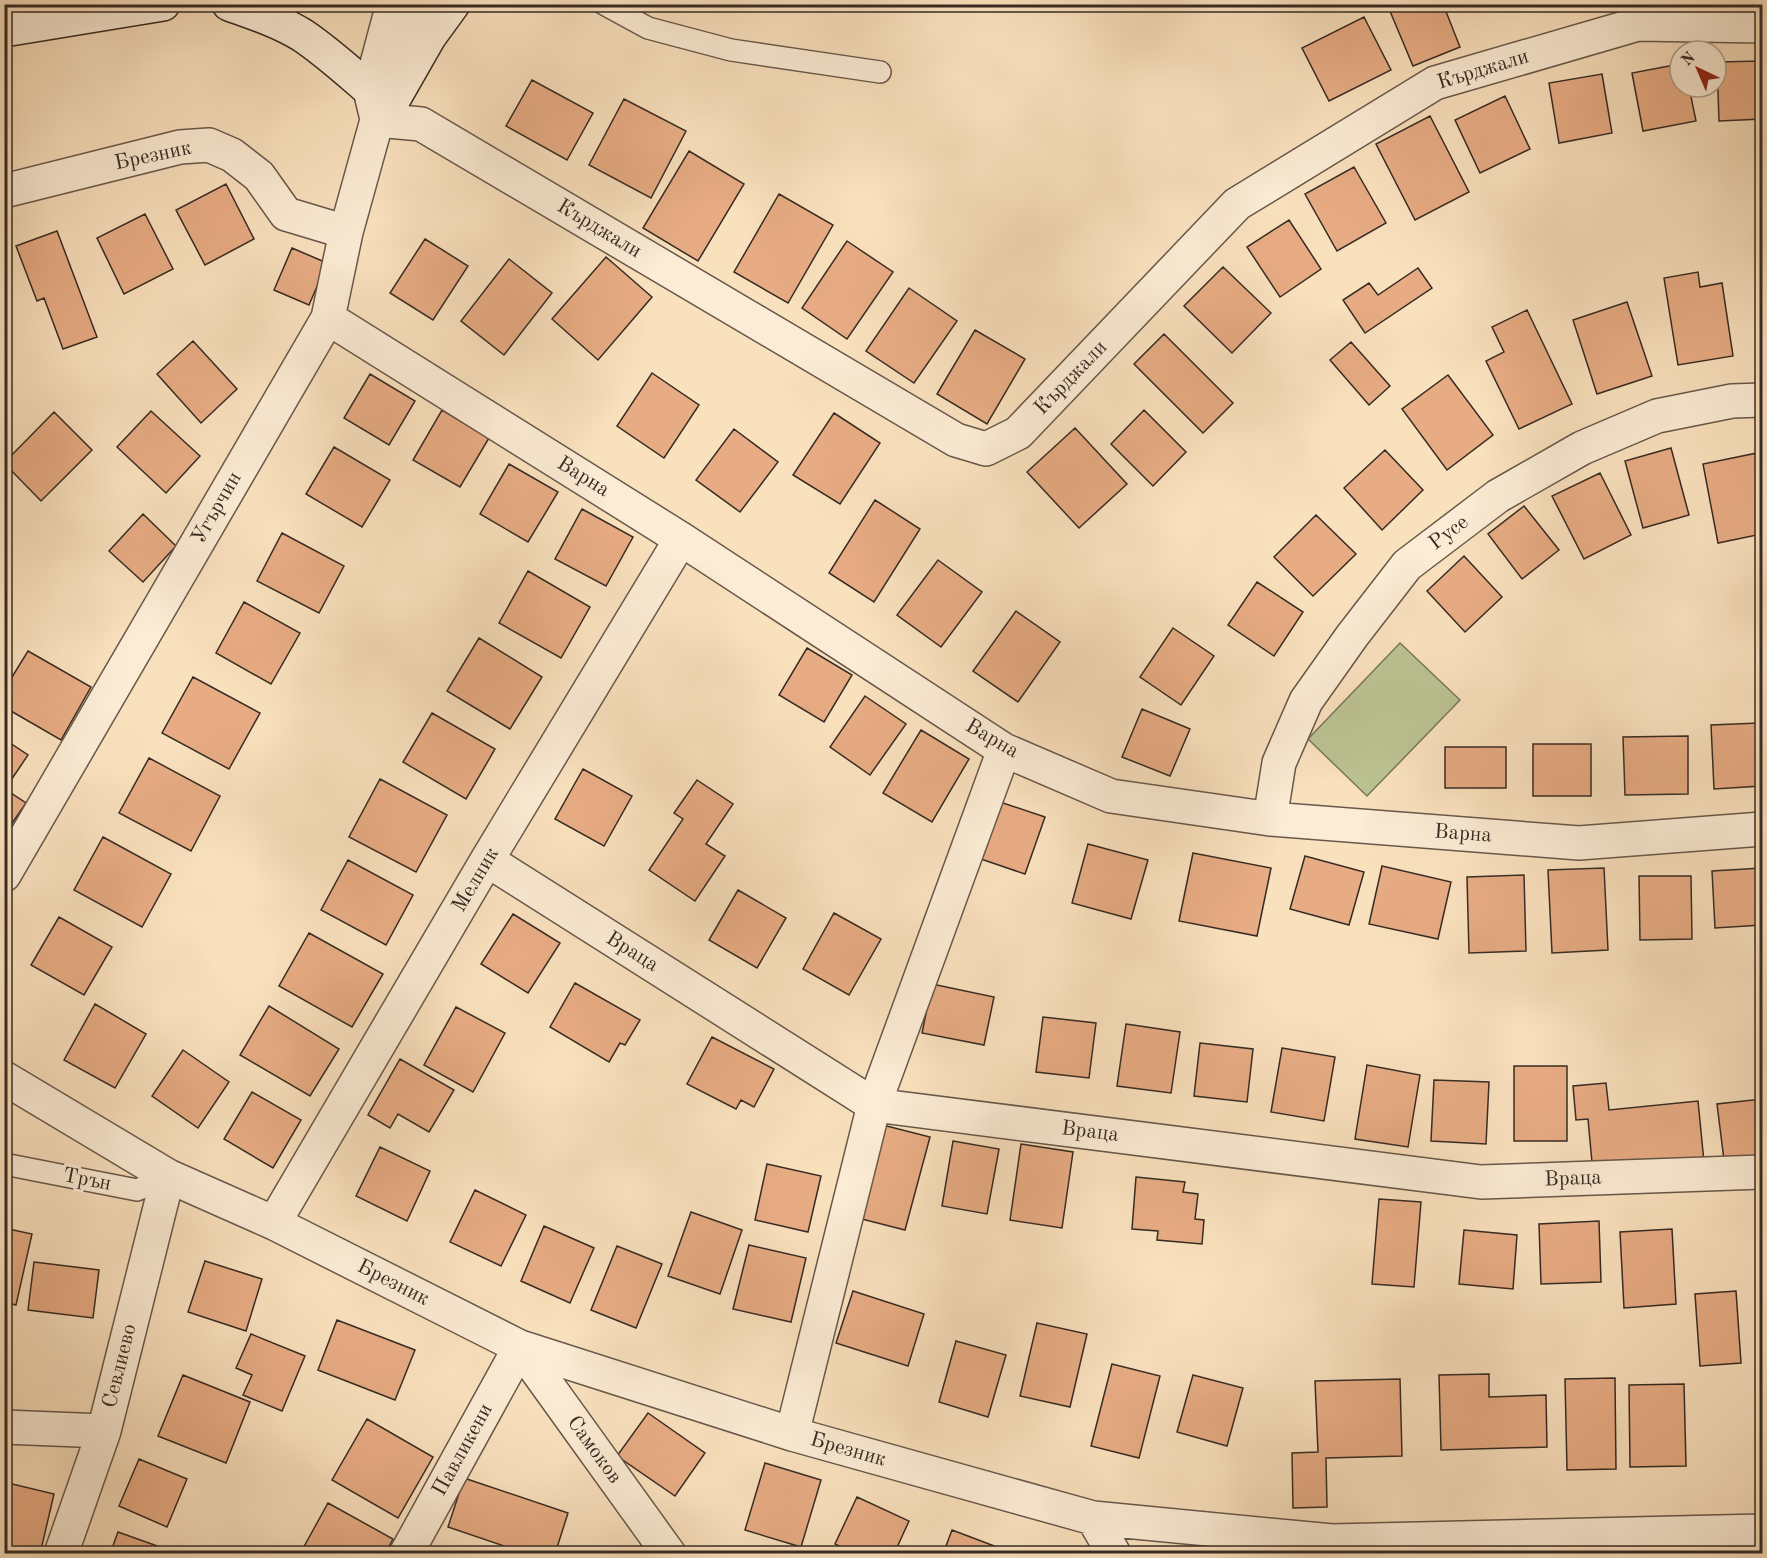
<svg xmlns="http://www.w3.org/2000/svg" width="1767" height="1558" viewBox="0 0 1767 1558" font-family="'Old Standard TT',serif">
  <rect width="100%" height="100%" fill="#fae1be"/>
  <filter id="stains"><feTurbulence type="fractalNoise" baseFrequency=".00333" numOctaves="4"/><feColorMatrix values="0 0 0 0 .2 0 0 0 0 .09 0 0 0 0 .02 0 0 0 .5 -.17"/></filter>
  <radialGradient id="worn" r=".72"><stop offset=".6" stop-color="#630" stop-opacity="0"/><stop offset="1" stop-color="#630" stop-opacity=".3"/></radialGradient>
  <!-- green -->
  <path fill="#bcc393" stroke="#79775c" stroke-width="1.5" d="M1400 643 1460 700 1367 796 1308 739Z"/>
  <!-- building -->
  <path fill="#e8ac84" stroke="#362b24" stroke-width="1.5" d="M1387 4H1443L1460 47 1413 66Z
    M1364 17 1391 70 1329 101 1302 48Z
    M1762 61V119L1719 121 1717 62Z
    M1680 64V87H1689L1696 121 1643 131 1632 73Z
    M1602 74 1612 133 1559 143 1549 83Z
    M532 80 593 113 567 160 506 126Z
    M1505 96 1530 149 1480 173 1455 120Z
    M624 99 686 131 651 198 589 165Z
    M1430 116 1469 192 1415 220 1376 144Z
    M689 151 744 184 698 261 643 228Z
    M1354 167 1386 223 1337 251 1305 194Z
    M226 184 254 239 205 265 176 210Z
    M779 194 833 225 788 303 734 272Z
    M145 214 173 269 124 294 97 238Z
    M1289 220 1321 269 1280 297 1247 247Z
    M57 231 97 337 63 349 44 298 37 301 16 246Z
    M425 239 468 266 433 320 390 293Z
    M847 241 893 272 847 339 802 308Z
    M292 248 327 263 309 305 274 290Z
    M606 257 652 297 598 360 552 319Z
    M509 259 552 293 504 355 461 321Z
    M1223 267 1271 313 1232 353 1184 306Z
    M1418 268 1432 288 1365 333 1343 300 1369 283 1378 295Z
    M1698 272 1700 287 1722 283 1733 356 1678 365 1664 278Z
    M1757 286H1762V356H1759Z
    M909 288 957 321 914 383 866 351Z
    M1627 302 1652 376 1597 394 1573 320Z
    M1527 310 1572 404 1519 429 1486 361 1504 352 1492 327Z
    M975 330 1025 359 987 424 937 394Z
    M1164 334 1233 403 1203 433 1134 364Z
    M193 341 237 389 201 423 157 374Z
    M1351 342 1390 386 1369 405 1330 360Z
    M652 373 699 405 664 458 617 426Z
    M370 374 415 401 389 445 344 418Z
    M1448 375 1493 435 1447 470 1402 409Z
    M442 410 489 438 460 487 413 460Z
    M1144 410 1186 452 1153 486 1111 444Z
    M151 411 200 456 166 493 117 447Z
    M54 412 92 450 41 501 4 463Z
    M834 413 880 443 840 504 793 475Z
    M1075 428 1127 484 1079 528 1027 472Z
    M734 429 778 462 740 512 696 480Z
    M334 447 390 480 362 527 306 494Z
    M1671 448 1689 515 1643 528 1625 461Z
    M1385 450 1423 490 1382 530 1344 488Z
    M1757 453 1762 479V534L1718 543 1703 464Z
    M509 464 558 492 528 542 480 514Z
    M1600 473 1631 535 1584 559 1552 496Z
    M875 500 920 529 874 602 829 573Z
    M1524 506 1559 550 1522 579 1488 534Z
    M582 509 633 537 606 586 555 559Z
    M143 514 176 546 143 582 109 551Z
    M1316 515 1356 554 1313 596 1274 557Z
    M282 533 344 566 319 613 257 581Z
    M1464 556 1502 597 1465 632 1427 591Z
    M938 560 982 592 941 647 897 615Z
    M528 571 590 607 561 658 499 623Z
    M1257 582 1303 612 1274 656 1228 625Z
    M244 602 300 633 271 684 216 653Z
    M1016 611 1060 642 1018 702 973 671Z
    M1173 628 1214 656 1181 705 1140 677Z
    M479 638 542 677 510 729 447 691Z
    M807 648 852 675 824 722 779 695Z
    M28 651 91 687 61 740 4 707V690Z
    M193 677 260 713 229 769 162 733Z
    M865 696 906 724 870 775 830 747Z
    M1142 709 1190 729 1170 776 1122 757Z
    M432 713 495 749 466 799 403 762Z
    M1759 723 1762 786 1714 789 1711 725Z
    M921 730 969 759 932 822 883 793Z
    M1688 736V794L1625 795 1623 737Z
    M4 739 28 755 5 789 26 803 4 835Z
    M1533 744H1591V796H1533Z
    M1445 747H1506V788H1445Z
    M149 758 220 796 191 851 119 813Z
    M583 769 632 796 604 846 555 819Z
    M380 779 447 815 416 872 349 837Z
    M697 780 733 804 706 844 725 856 695 901 649 870 683 819 674 813Z
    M994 800 1045 817 1025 874 975 857Z
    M103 837 171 874 142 927 74 890Z
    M1088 844 1148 860 1131 919 1072 903Z
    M1193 853 1271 868 1257 936 1179 921Z
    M1305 856 1364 872 1349 925 1290 909Z
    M348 860 413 895 386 945 321 910Z
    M1382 866 1451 882 1438 939 1369 924Z
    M1604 868 1608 950 1552 953 1548 870Z
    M1762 868V925L1715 928 1712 871Z
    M1524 875 1526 951 1469 953 1467 877Z
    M1639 876H1691L1692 939 1640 940Z
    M738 890 786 918 757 968 709 940Z
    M834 913 881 939 849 995 803 969Z
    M513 914 560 943 528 993 481 964Z
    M59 917 112 947 84 995 31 965Z
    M309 933 383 974 352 1027 279 986Z
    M575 983 640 1020 625 1045 620 1043 609 1062 550 1027Z
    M932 984 994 997 984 1045 922 1033Z
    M95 1004 146 1034 115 1088 64 1060Z
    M269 1006 339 1049 310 1096 240 1055Z
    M456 1007 505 1033 473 1092 424 1065Z
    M1043 1017 1096 1023 1089 1078 1036 1072Z
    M1126 1024 1180 1032 1171 1093 1117 1086Z
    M712 1037 774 1069 754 1107 741 1100 736 1109 687 1084Z
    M1200 1043 1253 1049 1247 1102 1194 1096Z
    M1282 1048 1335 1057 1324 1121 1271 1112Z
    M183 1050 229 1082 198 1128 152 1096Z
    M400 1059 454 1090 429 1132 398 1114 390 1128 368 1115Z
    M1367 1065 1420 1075 1408 1147 1355 1139Z
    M1514 1066H1567V1141H1514Z
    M1434 1080 1489 1082 1486 1144 1431 1141Z
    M1606 1083 1609 1110 1698 1101 1704 1162 1593 1173 1588 1119 1576 1120 1573 1086Z
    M252 1092 301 1120 273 1168 224 1139Z
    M1762 1099V1155L1724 1160 1717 1104Z
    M875 1123 930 1137 905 1230 850 1216Z
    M953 1141 999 1149 987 1214 942 1206Z
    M1021 1144 1073 1152 1062 1228 1010 1220Z
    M380 1147 430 1171 407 1221 356 1196Z
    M767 1164 821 1176 808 1232 755 1220Z
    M1136 1177 1185 1182 1183 1192 1198 1194 1195 1219 1204 1220 1202 1244 1157 1240 1158 1231 1132 1229Z
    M475 1190 526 1215 501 1266 450 1242Z
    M1379 1199 1421 1202 1414 1287 1372 1284Z
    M691 1212 742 1230 720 1294 668 1276Z
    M1599 1221 1601 1282 1541 1284 1539 1224Z
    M544 1226 594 1248 570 1303 521 1281Z
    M4 1228 32 1234 16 1305 4 1302Z
    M1672 1229 1676 1304 1624 1308 1620 1232Z
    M1464 1230 1517 1235 1513 1289 1459 1284Z
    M749 1245 806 1258 791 1322 733 1309Z
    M617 1246 662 1264 636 1328 591 1310Z
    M205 1261 262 1279 246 1331 188 1312Z
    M34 1262 99 1270 93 1318 28 1310Z
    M853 1291 924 1314 908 1366 836 1343Z
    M1736 1291 1741 1363 1700 1366 1695 1294Z
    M337 1320 415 1350 395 1400 318 1370Z
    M1037 1323 1087 1334 1070 1407 1020 1396Z
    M251 1334 305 1356 282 1411 243 1395 252 1375 236 1368Z
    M956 1341 1006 1355 988 1417 939 1402Z
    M1112 1364 1160 1376 1139 1458 1091 1446Z
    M1489 1374V1397L1546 1395 1547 1447 1441 1450 1439 1375Z
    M183 1375 250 1402 226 1463 158 1436Z
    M1193 1375 1243 1388 1227 1446 1177 1432Z
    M1615 1378 1616 1469 1567 1470 1565 1379Z
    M1400 1379 1402 1456 1326 1458 1327 1507 1293 1508 1292 1453 1318 1452 1315 1381Z
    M1684 1384 1686 1466 1630 1467 1629 1385Z
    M648 1413 705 1453 675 1496 617 1456Z
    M367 1419 433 1457 398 1518 332 1480Z
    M139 1459 187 1479 167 1527 119 1506Z
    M765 1463 821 1480 801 1547 745 1530Z
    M464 1478 568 1513 555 1554H528L448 1527Z
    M4 1482 54 1494 40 1554H4Z
    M857 1497 909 1521 894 1554H855L835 1544Z
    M328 1503 393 1539 385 1554 301 1552Z
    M952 1530 997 1547 995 1554H943Z
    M118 1532 174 1552 173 1554H110Z"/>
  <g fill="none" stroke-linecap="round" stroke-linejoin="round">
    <!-- lane casing -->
    <g stroke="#67584a" stroke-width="24">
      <path id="lane" d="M604 4 648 28 731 50 880 72
        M4 1164 137 1190 168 1176"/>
    </g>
    <!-- street casing -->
    <g stroke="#67584a" stroke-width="36">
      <path id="street" d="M376 115 370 90 393 4
        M377 120 421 124 956 440 986 449 1018 433 1237 204 1435 83 1638 24 1762 26
        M4 191 180 147 209 145 232 155 259 176 286 214 346 232
        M328 318 681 539 1004 750 1111 796 1270 819 1579 843 1762 829
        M1270 819 1279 763 1306 701 1352 636 1407 565 1498 496 1582 448 1657 416 1732 401 1762 400
        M487 860 874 1105 1481 1182 1762 1172
        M4 875 328 318 346 232 377 120 393 100 420 4
        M4 1078 168 1176 274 1223 520 1347 792 1434 1093 1518 1332 1541 1762 1531
        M274 1223 487 860 681 539
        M4 1427 104 1431
        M792 1434 874 1105 1004 750
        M1093 1518 1114 1554
        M61 1554 104 1431 168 1176
        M406 1554 520 1347 669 1554"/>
    </g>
    <!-- secondary casing -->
    <g stroke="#362b24" stroke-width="36">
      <path id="secondary" d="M229 4C254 13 279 21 302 35 326 51 348 71 370 90
        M4 30 163 4
        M393 100 429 37 453 4"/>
    </g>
    <!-- lane -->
    <use href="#lane" stroke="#fcecd5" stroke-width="21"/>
    <!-- street -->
    <use href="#street" stroke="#fcecd5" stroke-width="33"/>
    <!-- secondary -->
    <use href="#secondary" stroke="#fcecd5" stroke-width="33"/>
  </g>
  <g text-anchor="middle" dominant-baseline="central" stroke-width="6" stroke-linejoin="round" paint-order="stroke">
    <!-- street labels -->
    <g font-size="21" fill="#362b24" stroke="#fcecd5">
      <text transform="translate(1483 70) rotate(-17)">Кърджали</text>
      <text transform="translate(153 156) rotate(-12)">Брезник</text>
      <text transform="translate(599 229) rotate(31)">Кърджали</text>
      <text transform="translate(1071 378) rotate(-46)">Кърджали</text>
      <text transform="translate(583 477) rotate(32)">Варна</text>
      <text transform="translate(217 508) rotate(-60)">Угърчин</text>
      <text transform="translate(1449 533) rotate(-37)">Русе</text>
      <text transform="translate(992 739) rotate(30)">Варна</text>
      <text transform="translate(1463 834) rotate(4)">Варна</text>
      <text transform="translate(476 880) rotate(-59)">Мелник</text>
      <text transform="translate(632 952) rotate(32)">Враца</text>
      <text transform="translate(1090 1132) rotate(7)">Враца</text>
      <text transform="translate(1573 1179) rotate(-2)">Враца</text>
      <text transform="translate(87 1180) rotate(11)">Трън</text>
      <text transform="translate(393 1283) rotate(27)">Брезник</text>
      <text transform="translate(120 1366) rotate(-76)">Севлиево</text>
      <text transform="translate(463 1450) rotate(-61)">Павликени</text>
      <text transform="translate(594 1450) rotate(54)">Самоков</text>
      <text transform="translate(848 1450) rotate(16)">Брезник</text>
    </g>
  </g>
  <!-- margin -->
  <rect width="1767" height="1558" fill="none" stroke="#fae1be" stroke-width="24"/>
  <rect x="6" y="6" width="1755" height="1546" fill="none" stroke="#362b24" stroke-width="3"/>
  <rect x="12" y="12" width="1743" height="1534" fill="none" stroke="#362b24" stroke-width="1.5"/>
  <!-- north arrow -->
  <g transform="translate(1698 69) rotate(316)"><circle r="28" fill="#fcecd5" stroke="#ad9f8e" stroke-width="1.5"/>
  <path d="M0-4.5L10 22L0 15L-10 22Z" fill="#8f2418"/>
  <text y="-9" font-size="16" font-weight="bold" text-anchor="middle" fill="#362b24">N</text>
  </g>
  <rect width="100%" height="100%" filter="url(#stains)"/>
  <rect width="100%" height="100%" fill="url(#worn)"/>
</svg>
